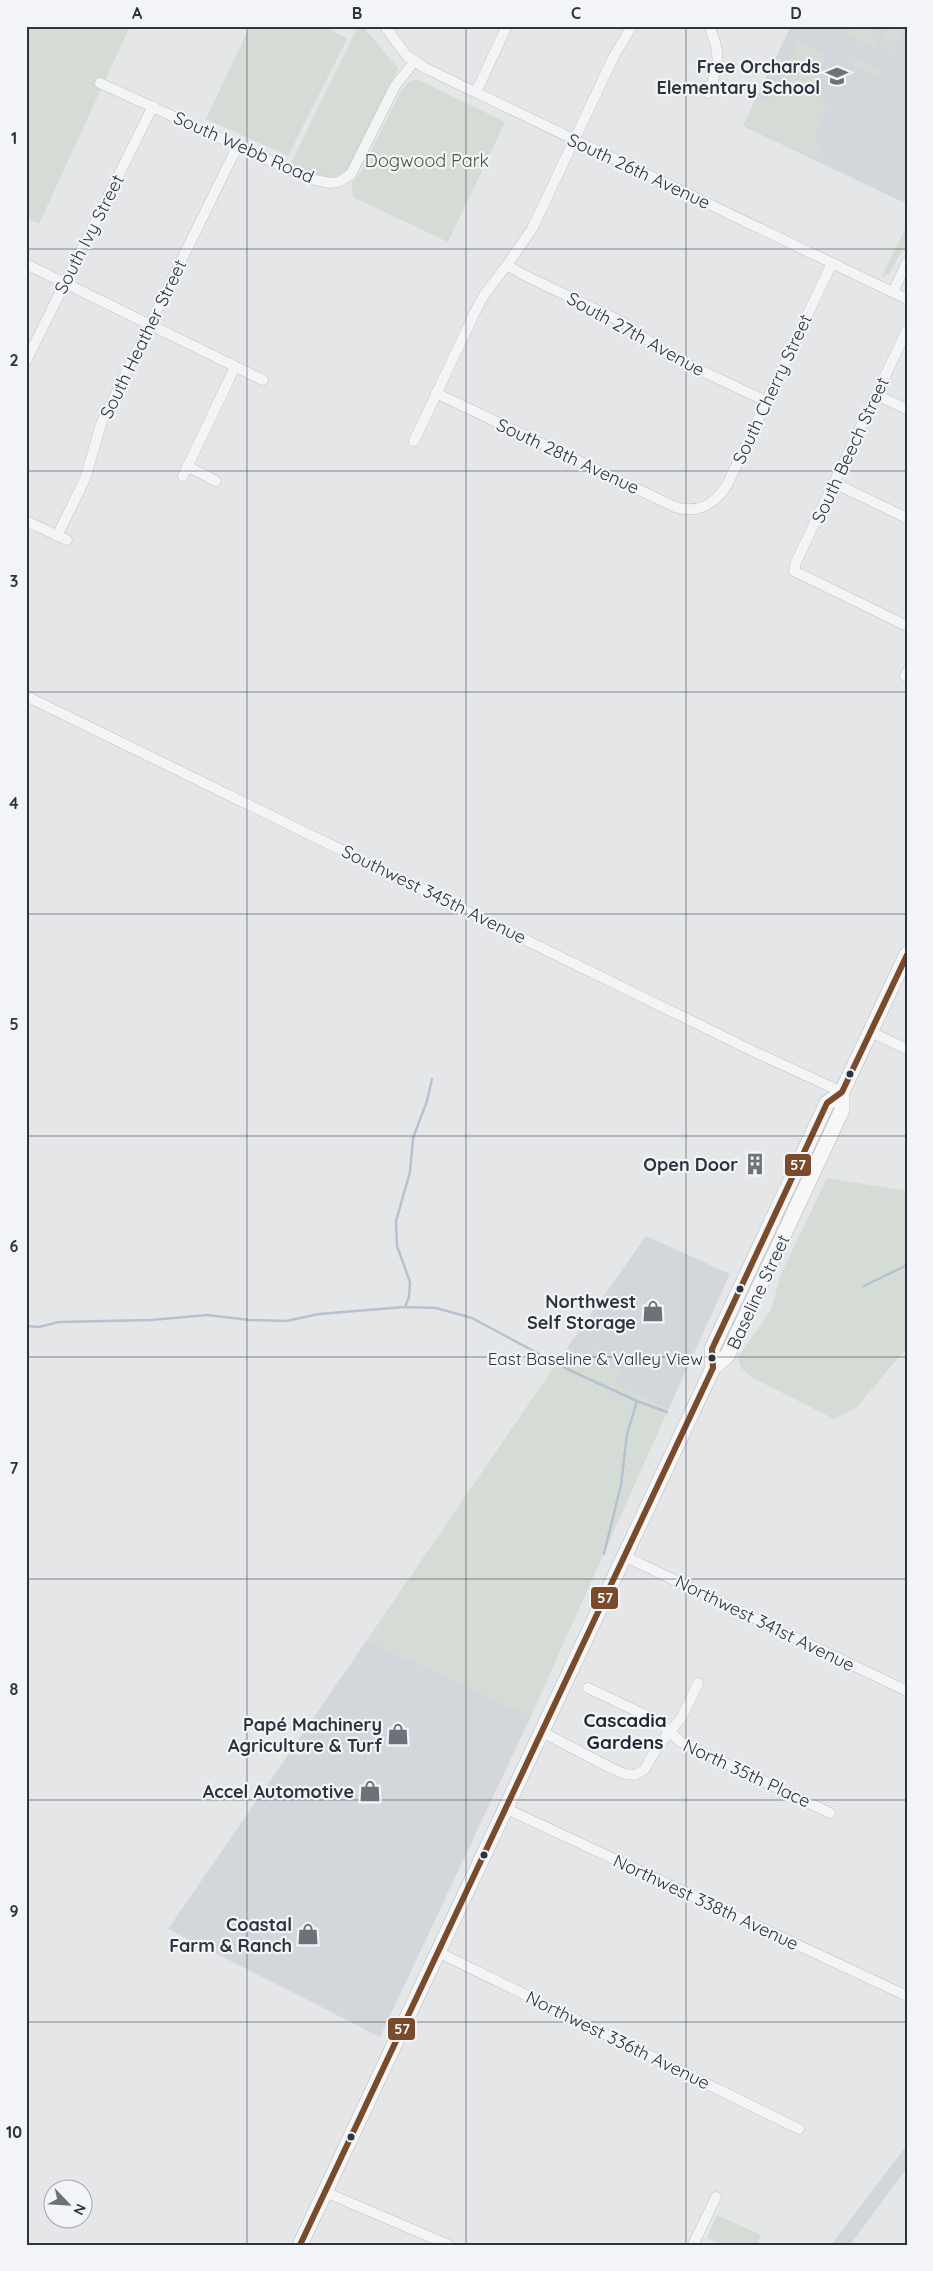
<svg xmlns="http://www.w3.org/2000/svg" width="933" height="2271" viewBox="0 0 933 2271" font-family="Quicksand,sans-serif">
  <rect width="100%" height="100%" fill="#e4e6e8"/>
  <!-- built -->
  <path fill="#d3d6db" d="M791 26H907V204L743 126Z
    M646 1236 730 1274 668 1410 614 1385 620 1372 567 1348Z
    M367 1640 531 1716 380 2037 168 1929Z
    M907 2145V2168L850 2245H831Z"/>
  <!-- green -->
  <path fill="#d5dbd5" d="M26 26H130L39 224 26 218Z
    M250 26H325L347 39 288 156 206 119Z
    M358 26H362L398 68 350 170C328 184 311 176 289 167Z
    M850 26H868L881 33 874 48 846 35Z
    M876 26H904L892 51 879 45 886 31Z
    M799 41 826 56 809 93C813 95 820 97 824 100 834 110 803 134 821 151L816 159 744 125 758 97 769 102Z
    M856 57 883 70 880 78 852 66Z
    M414 80H419L505 122 448 242 353 197 352 183 360 173 400 93 408 83Z
    M907 225V242L889 274 881 278Z
    M827 1178 907 1191V1350L902 1353 857 1407 834 1419 755 1379 741 1368 738 1357 771 1310 781 1274Z
    M567 1348 620 1372 614 1385 668 1410 531 1716 367 1640Z
    M717 2215 761 2235 756 2245H723L707 2238Z"/>
  <g fill="none" stroke-linecap="round" stroke-linejoin="round">
    <!-- stream -->
    <path stroke="#b6c2d0" stroke-width="2.5" d="M864 1286 907 1265
      M405 1307 409 1297 410 1282 397 1246 396 1221 410 1172 413 1138 427 1101 432 1079
      M26 1326 39 1327 59 1322 151 1320 207 1315 250 1320 286 1321 319 1314 405 1307 436 1308 472 1318 567 1369 637 1401 667 1412
      M604 1554 621 1485 627 1434 637 1401"/>
    <!-- minor casing -->
    <g stroke="#c2c4c6" stroke-width="11">
      <path id="minor" d="M385 26 406 55 425 68 907 299
        M100 83 310 179 330 183 339 182 351 174 395 86 414 62
        M476 92 507 26
        M708 93C720 66 721 53 709 26
        M26 264 263 380
        M507 265 522 274 624 323 670 356 766 401
        M893 292 907 262
        M907 330 796 562 794 571 907 626
        M26 361 153 106
        M436 393 675 507C698 514 714 505 727 485L832 263
        M876 395 907 409
        M414 441 474 314 484 295 507 265 532 229 614 56 632 26
        M187 466 216 481
        M183 476 235 367
        M834 483 907 518
        M26 521 67 540
        M57 536 85 479 101 424 238 145
        M905 676 907 672
        M26 696 759 1054 842 1092
        M870 1032 907 1049
        M624 1556 907 1691
        M588 1688 658 1721 681 1742 830 1813
        M542 1732 611 1768 625 1774 635 1775 644 1770 658 1746 682 1717 698 1683
        M505 1808 907 1996
        M438 1952 799 2129
        M325 2192 449 2245
        M693 2245 716 2197"/>
    </g>
    <!-- highway casing -->
    <g stroke="#b7b9bc" stroke-width="16">
      <path id="highway" d="M713 1368 712 1349 827 1103 842 1092
        M300 2245 713 1368 727 1356 842 1110V1092L907 954"/>
    </g>
    <!-- minor -->
    <use href="#minor" stroke="#f3f4f5" stroke-width="10"/>
    <!-- highway -->
    <use href="#highway" stroke="#f7f7f7" stroke-width="15"/>
    <!-- bus-1 casing -->
    <g stroke="#f2f4f7" stroke-width="10">
      <path id="bus-1" d="M300 2245 713 1368 712 1349 827 1103 842 1092 907 955"/>
    </g>
    <!-- bus-1 -->
    <use href="#bus-1" stroke="#7a4b2a" stroke-width="6"/>
  </g>
  <!-- grid -->
  <path fill="none" stroke="#2d343f" stroke-width="1" stroke-opacity="0.55" d="M247 26V2245M466 26V2245M686 26V2245M26 249H907M26 471H907M26 692H907M26 914H907M26 1136H907M26 1357H907M26 1579H907M26 1800H907M26 2022H907"/>
  <!-- icons -->
  <defs>
    <g id="school-bare" transform="scale(1.725)"><path d="M0-5L7-2L0 1L-7-2ZM-4 1L0 2.5L4 1V4Q0 6-4 4Z" fill="#6d727a" stroke="#f2f4f7" stroke-width="2.5" paint-order="stroke"/></g>
    <g id="building-bare" transform="scale(1.725)"><path d="M-4-6H4V6H1V3H-1V6H-4ZM-2.5-4.3h1.7v1.8h-1.7ZM.8-4.3h1.7v1.8H.8ZM-2.5-1h1.7V.8h-1.7ZM.8-1h1.7V.8H.8Z" fill="#6d727a" stroke="#f2f4f7" stroke-width="2.5" paint-order="stroke"/></g>
    <g id="shop-bare" transform="scale(1.725)"><path d="M-5-2.5h2.3a2.7 3.5 0 0 1 5.4 0H5L5.5 6h-11ZM-1.5-2.5h3a1.5 2.3 0 0 0-3 0Z" fill="#6d727a" stroke="#f2f4f7" stroke-width="2.5" paint-order="stroke"/></g>
  </defs>
  <g fill-rule="evenodd">
    <use href="#school-bare" x="837" y="76"/>
    <use href="#building-bare" x="755" y="1164"/>
    <use href="#shop-bare" x="653" y="1311"/>
    <use href="#shop-bare" x="398" y="1734"/>
    <use href="#shop-bare" x="370" y="1791"/>
    <use href="#shop-bare" x="308" y="1934"/>
  </g>
  <!-- markers -->
  <g fill="#2d343f" stroke="#f2f4f7" stroke-width="2">
    <circle cx="850" cy="1074" r="4.5"/>
    <circle cx="740" cy="1289" r="4.5"/>
    <circle cx="712" cy="1358" r="4.5"/>
    <circle cx="484" cy="1855" r="4.5"/>
    <circle cx="351" cy="2137" r="4.5"/>
  </g>
  <g text-anchor="middle" dominant-baseline="central" stroke-width="4.5" stroke-linejoin="round" paint-order="stroke">
    <!-- bus labels -->
    <g font-size="17" fill="#2d343f" stroke="#f2f4f7" text-anchor="end">
      <text x="703" y="1358">East Baseline &amp; Valley View</text>
    </g>
    <!-- poi labels -->
    <g font-size="18" font-weight="bold" fill="#2d343f" stroke="#f2f4f7" text-anchor="end">
      <text x="820" y="66">Free Orchards<tspan x="820" dy="21">Elementary School</tspan></text>
      <text x="738" y="1164">Open Door</text>
      <text x="636" y="1301">Northwest<tspan x="636" dy="21">Self Storage</tspan></text>
      <text x="382" y="1724">Papé Machinery<tspan x="382" dy="21">Agriculture &amp; Turf</tspan></text>
      <text x="354" y="1791">Accel Automotive</text>
      <text x="292" y="1924">Coastal<tspan x="292" dy="21">Farm &amp; Ranch</tspan></text>
    </g>
    <!-- street labels -->
    <g font-size="18" fill="#2d343f" stroke="#f2f4f7">
      <text transform="translate(244 147) rotate(24)">South Webb Road</text>
      <text transform="translate(639 171) rotate(25)">South 26th Avenue</text>
      <text transform="translate(89 234) rotate(-63)">South Ivy Street</text>
      <text transform="translate(636 334) rotate(29)">South 27th Avenue</text>
      <text transform="translate(143 339) rotate(-64)">South Heather Street</text>
      <text transform="translate(772 389) rotate(-65)">South Cherry Street</text>
      <text transform="translate(850 450) rotate(-65)">South Beech Street</text>
      <text transform="translate(568 456) rotate(25)">South 28th Avenue</text>
      <text transform="translate(434 894) rotate(26)">Southwest 345th Avenue</text>
      <text transform="translate(758 1292) rotate(-65)">Baseline Street</text>
      <text transform="translate(765 1623) rotate(26)">Northwest 341st Avenue</text>
      <text transform="translate(747 1773) rotate(25)">North 35th Place</text>
      <text transform="translate(706 1902) rotate(25)">Northwest 338th Avenue</text>
      <text transform="translate(618 2040) rotate(26)">Northwest 336th Avenue</text>
    </g>
    <!-- park labels -->
    <g font-size="18" fill="#425a3b" stroke="#f2f4f7">
      <text x="427" y="160">Dogwood Park</text>
    </g>
    <!-- neighbourhood labels -->
    <g font-size="19" font-weight="bold" fill="#1f2531" stroke="#f2f4f7">
      <text x="625" y="1720">Cascadia<tspan x="625" dy="22">Gardens</tspan></text>
    </g>
  </g>
  <g stroke="#f2f4f7" stroke-width="2">
    <rect x="784" y="1153" width="28" height="24" rx="5" fill="#7a4b2a"/>
    <rect x="590" y="1586" width="29" height="24" rx="5" fill="#7a4b2a"/>
    <rect x="387" y="2017" width="29" height="24" rx="5" fill="#7a4b2a"/>
  </g>
  <g font-size="14" text-anchor="middle" font-weight="bold" fill="#fff">
    <text x="798" y="1170">57</text>
    <text x="605" y="1603">57</text>
    <text x="402" y="2034">57</text>
  </g>
  <!-- border -->
  <rect width="933" height="2271" fill="none" stroke="#f2f4f7" stroke-width="55"/>
  <!-- north arrow -->
  <g transform="translate(68 2204) rotate(115)"><circle r="24" fill="#f2f4f7" stroke="#a3a7ad"/>
  <path d="M0-4L9 19L0 12L-9 19Z" fill="#6d727a"/>
  <text y="-8" font-size="14" font-weight="bold" text-anchor="middle" fill="#2d343f">N</text>
  </g>
  <rect x="28" y="28" width="878" height="2216" fill="none" stroke="#2d343f" stroke-width="2"/>
  <g font-size="16" text-anchor="middle" font-weight="bold" fill="#2d343f">
    <text x="137" y="19">A</text>
    <text x="357" y="19">B</text>
    <text x="576" y="19">C</text>
    <text x="796" y="19">D</text>
    <text x="14" y="144">1</text>
    <text x="14" y="366">2</text>
    <text x="14" y="587">3</text>
    <text x="14" y="809">4</text>
    <text x="14" y="1030">5</text>
    <text x="14" y="1252">6</text>
    <text x="14" y="1474">7</text>
    <text x="14" y="1695">8</text>
    <text x="14" y="1917">9</text>
    <text x="14" y="2138">10</text>
  </g>
</svg>
